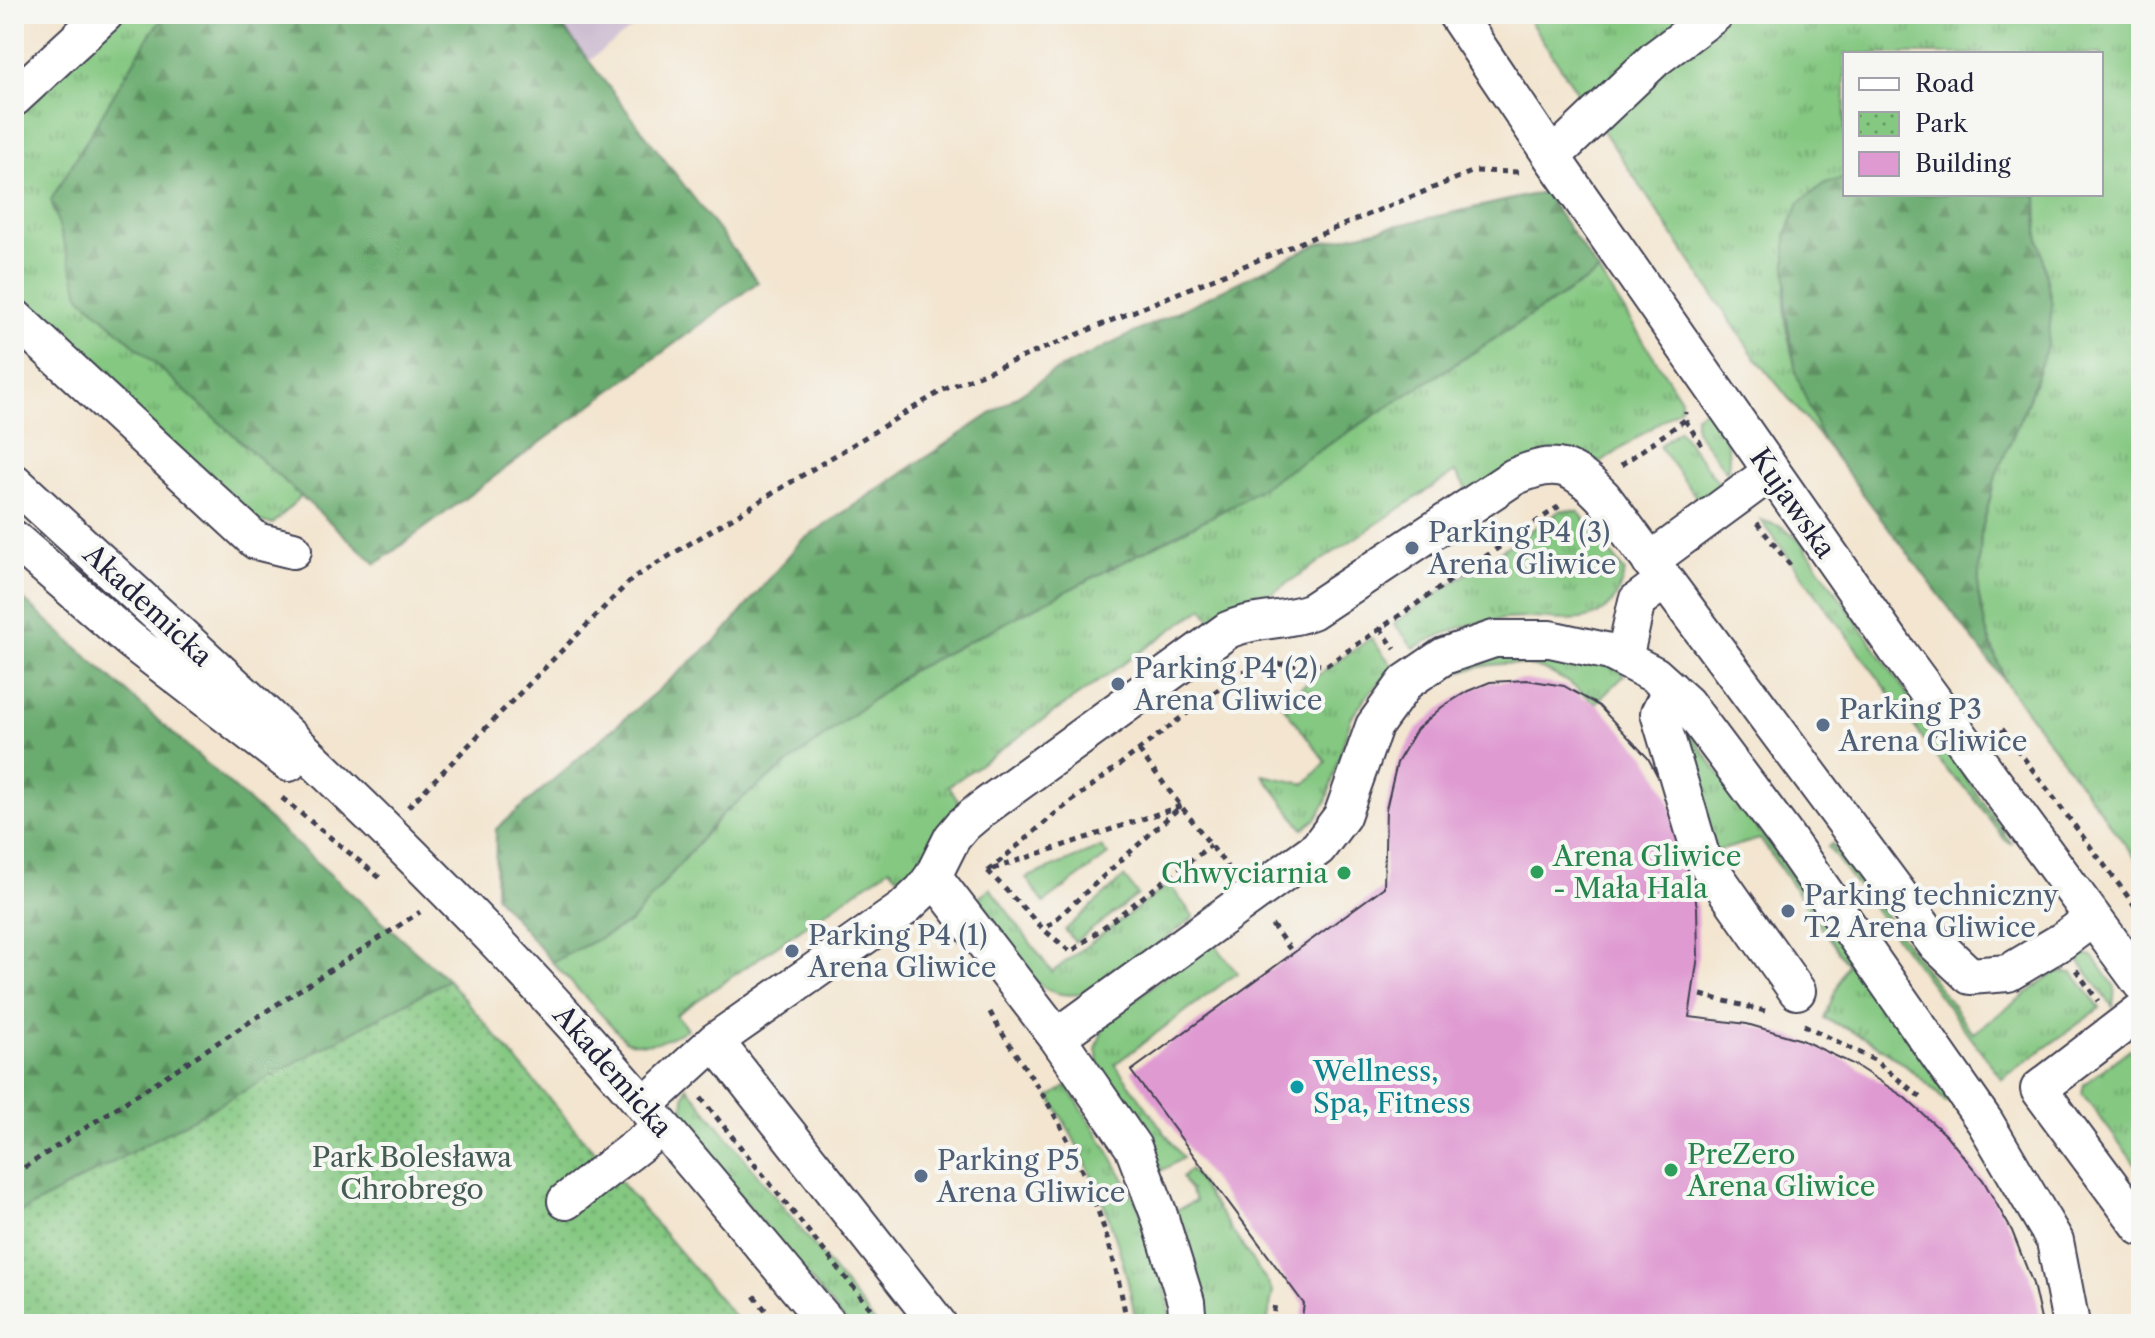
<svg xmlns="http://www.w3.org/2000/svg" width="2155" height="1338" viewBox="0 0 2155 1338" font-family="'Libre Caslon Text',serif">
  <defs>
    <pattern id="grass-tufts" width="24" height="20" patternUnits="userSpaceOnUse" patternTransform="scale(2)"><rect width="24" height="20" fill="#84c881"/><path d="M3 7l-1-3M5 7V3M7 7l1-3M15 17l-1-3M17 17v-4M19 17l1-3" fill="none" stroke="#6ca26b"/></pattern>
    <pattern id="forest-firs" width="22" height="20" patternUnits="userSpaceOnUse" patternTransform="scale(2)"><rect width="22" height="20" fill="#6bac6f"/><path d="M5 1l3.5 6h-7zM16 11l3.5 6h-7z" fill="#588c5c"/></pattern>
    <pattern id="park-dots" width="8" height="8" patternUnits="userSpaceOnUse" patternTransform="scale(2)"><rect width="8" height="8" fill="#84c881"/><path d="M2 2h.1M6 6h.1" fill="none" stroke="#6ca26b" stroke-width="1.8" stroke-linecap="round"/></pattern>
  </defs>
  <rect width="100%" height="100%" fill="#f6f6f2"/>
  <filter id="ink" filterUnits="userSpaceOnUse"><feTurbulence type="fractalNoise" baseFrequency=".0125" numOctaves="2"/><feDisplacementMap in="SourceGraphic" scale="16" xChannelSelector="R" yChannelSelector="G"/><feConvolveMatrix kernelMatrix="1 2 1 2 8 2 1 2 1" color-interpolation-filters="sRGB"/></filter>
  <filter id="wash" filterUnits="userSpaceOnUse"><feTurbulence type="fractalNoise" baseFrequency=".006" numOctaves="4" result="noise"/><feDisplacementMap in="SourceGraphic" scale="32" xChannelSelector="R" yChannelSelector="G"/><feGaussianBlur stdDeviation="1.8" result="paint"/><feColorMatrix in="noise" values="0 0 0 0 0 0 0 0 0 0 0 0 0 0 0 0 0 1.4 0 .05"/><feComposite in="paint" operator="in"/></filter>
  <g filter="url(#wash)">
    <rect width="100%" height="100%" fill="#f3e5cf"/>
    <!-- industrial -->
    <path fill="#cebed2" d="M553 14H652L589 60Z"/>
    <!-- grass -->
    <path fill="url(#grass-tufts)" stroke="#53755e" stroke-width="2" d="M121 14H167L150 34 80 296 301 496 273 524 253 521 14 305V111Z
      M1525 14H2141V866L2005 682 1986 630 1978 593 1981 533 1997 472 2029 399 2048 343 2046 276 2038 235 2037 197 2033 194H2101V54H1845V178L1826 183C1815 209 1794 248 1788 274 1775 326 1804 394 1823 441L1752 353Z
      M1599 272 1681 399 1680 408 1592 469 1469 493 1455 472 1218 629 1203 608 949 786 962 807 907 886 890 868 676 1015 687 1029C666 1041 650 1048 626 1041L552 962 630 923 724 812 909 672 1234 505Z
      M1707 408C1721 428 1734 447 1727 472L1695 430V416Z
      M1679 430 1721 486 1702 505 1659 446Z
      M1561 510 1578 511 1625 572C1621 583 1618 598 1609 606 1586 628 1554 617 1526 618 1514 618 1501 619 1489 621 1462 625 1439 635 1414 648L1394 623Z
      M1761 520 1782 527 1802 543 2012 844 2005 840 1971 794 1948 772Z
      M1371 638 1394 668 1371 691 1351 718 1326 802 1317 818 1303 829 1263 775 1305 784 1326 762 1280 702Z
      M1522 650 1581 655 1621 670 1624 676 1596 703C1580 690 1564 678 1544 670 1490 651 1422 678 1392 726 1376 752 1371 785 1364 814L1357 804C1364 782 1367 760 1377 739 1404 682 1462 654 1522 650Z
      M1678 722 1683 723 1952 1101 1946 1102C1904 1061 1878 1042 1824 1018L1847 964 1760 839 1714 852Z
      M1832 844 1973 1033 2056 972 2073 973 2100 1008 2002 1079 1828 847Z
      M1101 847 1108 855 1044 903 1026 878Z
      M1124 877 1138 895 1075 942 1065 930Z
      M1169 884 1194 917 1097 991C1047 1003 1035 985 1009 947 998 932 987 916 976 900L990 888 1052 972Z
      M1212 940 1237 973 1115 1064 1183 1158 1159 1172 1101 1074 1096 1049 1105 1023Z
      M2071 950 2093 956 2115 987 2113 1007Z
      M2130 1049 2141 1064V1172L2082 1093 2084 1084Z
      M687 1086 876 1324H847L692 1138C684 1120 680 1105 687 1086Z
      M1067 1086C1116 1159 1163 1234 1171 1324H1136C1124 1244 1092 1166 1050 1097Z
      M1190 1169 1273 1291 1267 1324H1203L1176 1210 1196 1201 1182 1178Z"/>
    <!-- forest -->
    <path fill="url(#forest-firs)" stroke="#466755" stroke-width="2" d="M167 14H553L758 282 376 564 80 296 51 200 150 34Z
      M1845 178V194H2033L2037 196 2038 235 2052 305 2048 343 2029 398 1997 472 1981 533 1978 593 1986 630 2005 682 1823 441 1796 374 1786 314V234L1799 203 1826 183Z
      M1544 192 1599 272 1234 505 909 672 724 812 630 923 552 962 495 895 496 829 721 636 801 541 1053 372 1319 243Z
      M14 591 448 980 14 1216Z"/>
    <!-- park -->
    <path fill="url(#park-dots)" stroke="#53755e" stroke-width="2" d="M448 980 741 1324H14V1216Z"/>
    <g id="blocks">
      <!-- building -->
      <path fill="#df9ad1" d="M1527 680 1564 686 1599 706 1648 758 1665 790 1688 856 1697 907 1698 956 1689 1017 1747 1024 1802 1040 1855 1065 1904 1097 1946 1135 1983 1180 2012 1231 2033 1284 2042 1324H1301L1304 1304 1131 1071 1384 887 1386 809 1397 763 1417 729 1442 707 1468 691 1490 682Z"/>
    </g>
  </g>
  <g filter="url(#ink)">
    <use href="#blocks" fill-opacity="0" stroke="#413f51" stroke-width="2"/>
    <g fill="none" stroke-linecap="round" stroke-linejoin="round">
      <!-- minor casing -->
      <g stroke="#413f51" stroke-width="40">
        <path id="minor" d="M1456 14 1552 157 1896 649 2141 983
          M14 98 105 14
          M1552 157 1655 59 1715 14
          M14 317 256 541 293 550
          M14 482C176 631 339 778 491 936 610 1060 718 1193 828 1324
          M14 539 130 640 289 763
          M1650 561 1771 472
          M1624 659 1637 601 1665 580
          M1671 689 1659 713 1701 855 1797 991
          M933 876 1057 1037 1133 1147 1158 1212 1186 1302 1188 1324
          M2141 1011 2039 1089 2141 1227
          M1057 1037 1318 848 1342 816 1374 726 1406 682 1444 656 1494 639H1550L1610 652 1655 675 1686 703 1784 834 1985 1122 2055 1241 2071 1324
          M715 1041 938 1324
          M644 1106 715 1041 903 909 923 890 933 876 952 838 963 825 982 809 1228 630C1255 618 1285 622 1312 611L1514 477C1556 458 1572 465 1603 497L1935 943 1970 976 2008 973 2062 941 2093 918
          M566 1201 662 1127"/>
      </g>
      <!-- path -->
      <path stroke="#413f51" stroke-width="5" stroke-dasharray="6 6" stroke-linecap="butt" d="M1685 420 1703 447
        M1621 465 1685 420 1686 412
        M1757 523 1790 565
        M1380 628 1395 649
        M2002 729 2141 914
        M1139 751 1229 869
        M282 798 380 878
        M408 807 633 578 943 390 1474 171 1522 172
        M993 869 1181 806 1044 930
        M988 871 1055 814 1241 672 1282 664 1327 665 1561 505
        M988 871 1044 930 1071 952 1211 845
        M1272 925 1293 953
        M2076 970 2098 1001
        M1701 995 1769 1012
        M990 1012C1009 1048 1036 1080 1055 1116 1091 1181 1115 1250 1127 1324
        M1804 1025 1874 1060 1924 1100
        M701 1098 883 1324
        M14 1174 420 912
        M754 1296 777 1324
        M1272 1324 1275 1303"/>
      <!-- minor -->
      <use href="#minor" stroke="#fff" stroke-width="36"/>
    </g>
  </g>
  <!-- markers -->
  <g fill="#5c6f8a" stroke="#f6f6f2" stroke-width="3">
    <circle cx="1412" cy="548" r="8"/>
    <circle cx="1118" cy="684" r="8"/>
    <circle cx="1823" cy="725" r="8"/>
    <circle cx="1788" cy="911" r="8"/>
    <circle cx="792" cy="951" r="8"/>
    <circle cx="921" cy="1176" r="8"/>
  </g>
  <g fill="#2e9e5b" stroke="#f6f6f2" stroke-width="3">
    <circle cx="1537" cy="872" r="8"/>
    <circle cx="1344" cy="873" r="8"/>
    <circle cx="1671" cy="1170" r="8"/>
  </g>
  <circle fill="#0f9aa8" stroke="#f6f6f2" stroke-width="3" cx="1297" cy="1087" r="8"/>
  <g text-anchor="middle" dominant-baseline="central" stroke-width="8" stroke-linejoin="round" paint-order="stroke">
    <!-- street labels -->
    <g font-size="28" fill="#22223b" stroke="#f6f6f2">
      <text transform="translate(1793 503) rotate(55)">Kujawska</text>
      <text transform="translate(148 605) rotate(43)">Akademicka</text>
      <text transform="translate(613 1071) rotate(49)">Akademicka</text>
    </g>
    <!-- service labels -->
    <g font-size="28" fill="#4e5e75" stroke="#f6f6f2" text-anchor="start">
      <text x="1428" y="532">Parking P4 (3)<tspan x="1428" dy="32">Arena Gliwice</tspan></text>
      <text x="1134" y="668">Parking P4 (2)<tspan x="1134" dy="32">Arena Gliwice</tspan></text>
      <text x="1839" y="709">Parking P3<tspan x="1839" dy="32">Arena Gliwice</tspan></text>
      <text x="1804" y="895">Parking techniczny<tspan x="1804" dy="32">T2 Arena Gliwice</tspan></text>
      <text x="808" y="935">Parking P4 (1)<tspan x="808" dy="32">Arena Gliwice</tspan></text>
      <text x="937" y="1160">Parking P5<tspan x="937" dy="32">Arena Gliwice</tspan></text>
    </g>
    <!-- leisure labels -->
    <g font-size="28" fill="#27864d" stroke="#f6f6f2" text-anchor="start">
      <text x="1553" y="856">Arena Gliwice<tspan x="1553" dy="32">- Mała Hala</tspan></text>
      <text x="1328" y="873" text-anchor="end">Chwyciarnia</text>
      <text x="1687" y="1154">PreZero<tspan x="1687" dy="32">Arena Gliwice</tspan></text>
    </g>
    <!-- culture labels -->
    <g font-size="28" fill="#0d838f" stroke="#f6f6f2" text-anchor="start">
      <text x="1313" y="1071">Wellness,<tspan x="1313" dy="32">Spa, Fitness</tspan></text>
    </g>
    <!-- park labels -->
    <g font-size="28" fill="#445c54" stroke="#f6f6f2">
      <text x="412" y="1157">Park Bolesława<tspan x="412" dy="32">Chrobrego</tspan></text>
    </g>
  </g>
  <!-- margin -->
  <rect width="2155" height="1338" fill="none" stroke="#f6f6f2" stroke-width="48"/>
  <!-- legend -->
  <rect x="1843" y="52" width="260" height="144" fill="#f6f6f2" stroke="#a1a1a9" stroke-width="2"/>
  <rect x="1859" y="78" width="40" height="12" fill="#ffffff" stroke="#a1a1a9" stroke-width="2"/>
  <text x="1915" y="92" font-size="24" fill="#22223b">Road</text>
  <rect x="1859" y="112" width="40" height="24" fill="url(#park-dots)" stroke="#a1a1a9" stroke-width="2"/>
  <text x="1915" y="132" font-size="24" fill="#22223b">Park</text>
  <rect x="1859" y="152" width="40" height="24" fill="#df9ad1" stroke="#a1a1a9" stroke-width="2"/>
  <text x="1915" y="172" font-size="24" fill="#22223b">Building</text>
</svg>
